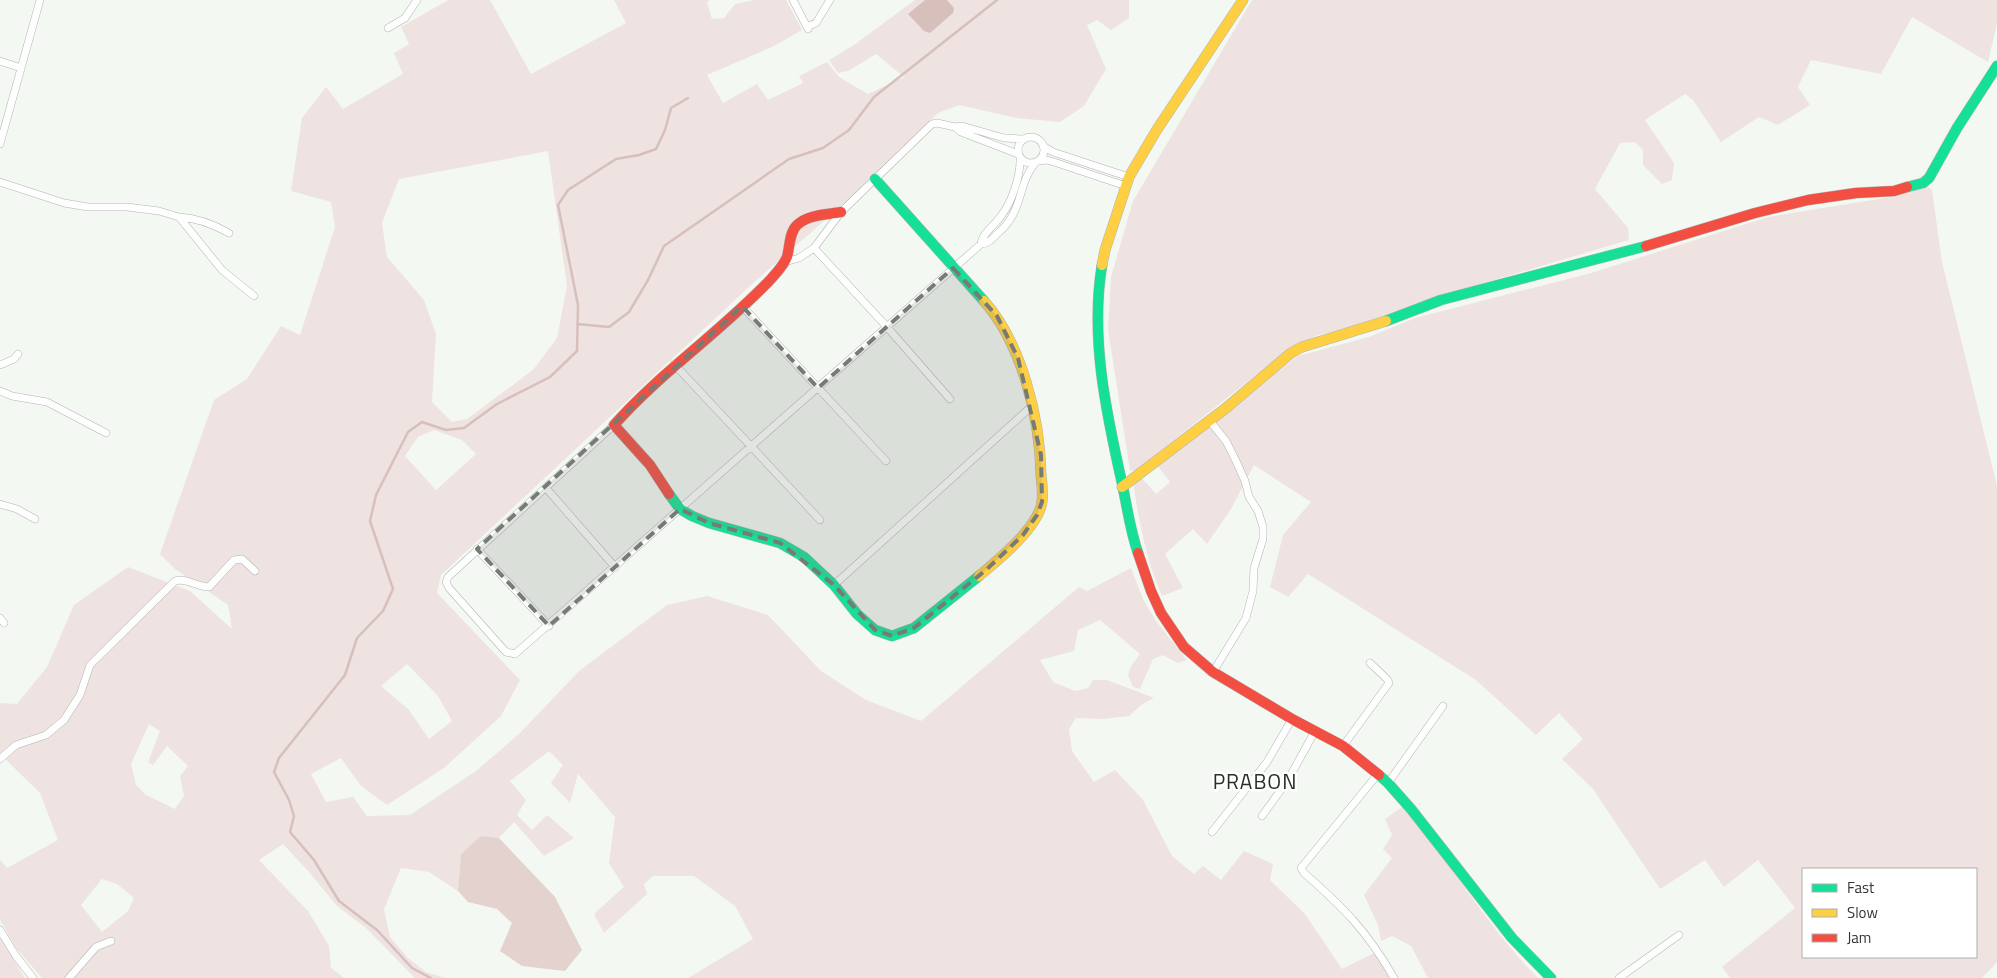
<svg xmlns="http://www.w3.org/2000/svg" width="1997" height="978" viewBox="0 0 1997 978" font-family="'Titillium Web',sans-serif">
  <rect width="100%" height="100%" fill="#f3f8f3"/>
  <!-- green -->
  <path fill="#eee3e0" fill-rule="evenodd" d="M448 0H490L531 74 626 23 614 0H710L707 2 712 19 724 18 735 4 755 0H786L802 30 772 47 707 75 723 103 757 84 768 100 803 83 799 76 827 62 839 77 868 94 904 77 876 54 848 71 838 73 829 60 854 45 915 0H925L908 14 954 8 947 0H1129V18L1111 30 1097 20 1087 25 1106 69 1084 106 1060 122 1016 118 960 105 938 113 857 192 751 285 441 575 437 593 520 680 501 716 444 768 387 805 361 786 341 758 311 774 326 802 353 797 367 816 410 815 476 771 520 733 579 671 667 605 707 596 768 615 821 671 866 700 921 721 1079 587 1087 591 1131 568 1143 599 1156 621 1187 660 1178 663 1163 655 1153 659 1140 689 1133 687 1128 675 1131 666 1140 654 1100 620 1078 630 1074 651 1040 660 1053 682 1075 691 1088 688 1093 680H1107L1154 698 1141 705 1129 716 1103 719 1076 718 1069 729 1072 751 1094 782 1115 770 1143 800 1172 856 1194 874 1203 866 1221 880 1244 851 1273 864 1270 880 1305 914 1342 969 1376 952 1390 978H688L753 939 735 906 694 876H653L644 884 647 894 604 933 594 914 624 887 609 863 615 817 578 774 570 803 551 783 563 765 549 751 510 781 526 800 517 815 532 830 547 815 574 838 544 856 514 822 499 838 481 837 461 854 458 891 429 872 401 868 384 909 390 937 408 958 426 972 445 978H415L366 928 337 906 309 872 283 844 259 860 308 911 329 946 331 968 344 978H42L16 948 0 920V860L7 868 58 840 40 793 0 754V703L17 704 47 667 74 605 128 567 190 591 232 629 228 605 175 569 160 554 214 400 247 379 281 326 300 335 335 227 331 202 291 191 302 118 326 87 343 109 403 74 394 53 409 44 401 27ZM548 151 567 286 557 338 533 370 467 419 452 422 432 402 436 334 424 300 387 257 382 223 399 179ZM434 430 462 440 476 454 436 490 405 456 418 437ZM407 664 438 696 452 721 429 739 409 710 381 686ZM149 724 160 731 148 762 153 765 167 746 188 766 180 776 184 796 175 809 146 795 136 785 131 764ZM102 879 117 884 134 898 128 911 102 932 81 905Z
    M1252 0H1997V23L1988 62 1912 17 1881 74 1811 60 1798 87 1810 105 1778 125 1759 117 1721 142 1693 100 1685 94 1645 120 1674 163 1672 180 1662 184 1643 165V150L1635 142 1620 143 1595 189 1628 228 1629 240 1454 292 1364 325 1318 335 1285 352 1136 470 1130 471 1108 329 1111 277 1133 201Z
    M1926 185 1932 190 1942 262 1997 486V962L1982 978H1730L1722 967 1795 908 1758 860 1724 887 1705 860 1660 889 1593 789 1562 759 1583 739 1559 713 1536 735 1476 680 1308 574 1288 597 1270 587 1283 535 1311 502 1254 465 1231 509 1207 544 1193 529 1165 554 1183 588 1162 596C1146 560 1139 521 1133 482L1141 477 1156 494 1170 482 1157 465 1298 356 1369 337 1415 318 1591 273 1768 217 1897 196ZM1803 869H1976V957H1803Z
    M1402 807C1451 861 1486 926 1538 978H1428L1411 946 1392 936 1381 941 1378 925 1364 895 1392 858 1383 849 1392 835 1385 819Z
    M0 938 25 978H0Z"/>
  <!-- forest -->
  <path fill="#e4d2cf" d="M481 836 499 838 555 897 582 950 565 971 522 966 500 951 512 923 497 909 468 902 458 891 461 854Z"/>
  <!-- water -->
  <path fill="#d7bfbc" d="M925 0H947L954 8 953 13 930 33 924 31 908 14Z"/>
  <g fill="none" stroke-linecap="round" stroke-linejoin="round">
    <!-- stream -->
    <path stroke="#d7bfbc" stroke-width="2.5" d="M577 324 609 327 629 312 648 280 664 246 789 159 823 148 849 130 874 97 997 0
      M431 978 412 968 377 930 339 901 314 860 290 832 294 816 289 800 274 772 279 758 345 675 357 638 383 611 393 589 370 521 376 495 408 432 422 422 446 430 464 428 497 404 550 377 577 351 578 305 558 205 568 190 616 159 639 155 656 149 665 130 671 108 688 98"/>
    <!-- street casing -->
    <g stroke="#b2b5b2" stroke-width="8">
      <path id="street" d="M793 0 808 29
        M807 27 816 23 830 0
        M388 28 405 18 417 0
        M0 61 21 68
        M955 127 961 132 1018 154
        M1018 150a13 13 0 1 1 26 0a13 13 0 1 1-26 0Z
        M0 144 40 0
        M1043 146 1053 152 1129 177
        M1039 161 1047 160 1057 163 1126 186
        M0 182 64 203 88 207H127L159 211 179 217 222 270 254 296
        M179 217C198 218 213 224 229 233
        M981 244C982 233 995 225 1001 216 1012 202 1021 175 1020 157
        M814 248 887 327 950 399
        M785 262 799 258 814 248 841 212 932 124 937 123 955 127 962 126 1004 138 1023 139
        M742 306 886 461
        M674 364 820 520
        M0 365 14 359 18 354
        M0 391 12 396 47 402 106 433
        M1209 420 1226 441 1236 461 1245 481 1249 497 1258 511 1263 527V539L1254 568 1253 591 1246 618 1213 672
        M614 425 448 577 446 582 449 588 506 652 515 654 981 244C988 244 992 239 997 234 1024 212 1017 185 1035 163
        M546 488 615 567
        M0 504 17 509 35 519
        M477 549 549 626
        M834 585 1032 406
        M0 618 4 623
        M1343 746 1389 683 1387 679 1370 663
        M0 759 16 745 46 735 64 720 80 695 90 665 175 581C186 577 196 587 209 587L234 560 242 559 255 571
        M1378 774 1301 868 1304 873C1344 908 1367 931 1394 978
        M1388 783 1443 706
        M1262 816 1288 780 1315 731
        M1212 832 1267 762 1292 719
        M0 930 16 956 33 978
        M69 978 96 947 111 941
        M1619 978 1679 935"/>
    </g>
    <!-- fast casing -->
    <g stroke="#b2b5b2" stroke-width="11">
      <path id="fast" d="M875 179 984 301
        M1907 187 1923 183 1929 178 1957 128 1997 66
        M1102 265C1090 337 1106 412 1122 483 1127 506 1130 530 1138 553
        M1386 321 1441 300 1646 246
        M669 494 680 509 692 516 709 523 780 543 804 557 834 585 857 614 875 630 892 636 914 628 979 576
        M1379 775 1388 783 1411 809 1512 938 1551 978"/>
    </g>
    <!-- slow casing -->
    <g stroke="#b2b5b2" stroke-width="11">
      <path id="slow" d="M1102 265 1105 250 1129 177 1156 131 1243 0
        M1122 487 1226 408 1291 353 1302 347 1386 321
        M979 576C998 560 1038 528 1042 502 1043 493 1042 483 1041 475 1040 418 1022 344 984 301"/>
    </g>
    <!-- jam casing -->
    <g stroke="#b2b5b2" stroke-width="11">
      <path id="jam" d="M1646 246 1755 213 1808 200 1856 193 1894 191 1907 187
        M669 494 650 465 614 425C662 371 722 331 771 279 777 272 784 265 787 257 790 246 789 233 797 225 809 214 827 215 841 212
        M1138 553 1151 591 1161 613 1184 647 1213 672 1292 719 1343 746 1379 775"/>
    </g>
    <!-- street -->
    <use href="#street" stroke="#fdfefd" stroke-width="7"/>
    <!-- fast -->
    <use href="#fast" stroke="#16e098" stroke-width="10"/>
    <!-- slow -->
    <use href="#slow" stroke="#ffcf43" stroke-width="10"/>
    <!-- jam -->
    <use href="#jam" stroke="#f24e42" stroke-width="10"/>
  </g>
  <!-- marked area -->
  <path fill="#767b76" fill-opacity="0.2" stroke="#767b76" stroke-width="4" stroke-dasharray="10 6" stroke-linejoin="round" d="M953 268 997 316 1018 358 1041 455 1042 502 1037 515 1023 535 986 570 914 628 892 636 875 630 834 585 780 543 709 523 680 509 549 626 477 549 742 306 818 388Z"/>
  <g text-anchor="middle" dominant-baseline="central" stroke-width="5" stroke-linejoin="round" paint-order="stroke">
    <!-- quarter labels -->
    <g font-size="21" letter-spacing="1" fill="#283028" stroke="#fff">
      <text x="1255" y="781">PRABON</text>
    </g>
  </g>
  <!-- legend -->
  <rect x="1802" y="868" width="175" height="90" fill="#ffffff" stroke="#adafad"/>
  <rect x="1812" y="884" width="25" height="8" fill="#16e098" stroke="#adafad"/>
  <text x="1847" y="893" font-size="15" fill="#333733">Fast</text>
  <rect x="1812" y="909" width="25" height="8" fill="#ffcf43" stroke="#adafad"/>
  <text x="1847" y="918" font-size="15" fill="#333733">Slow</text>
  <rect x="1812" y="934" width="25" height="8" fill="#f24e42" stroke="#adafad"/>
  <text x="1847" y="943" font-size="15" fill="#333733">Jam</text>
</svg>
